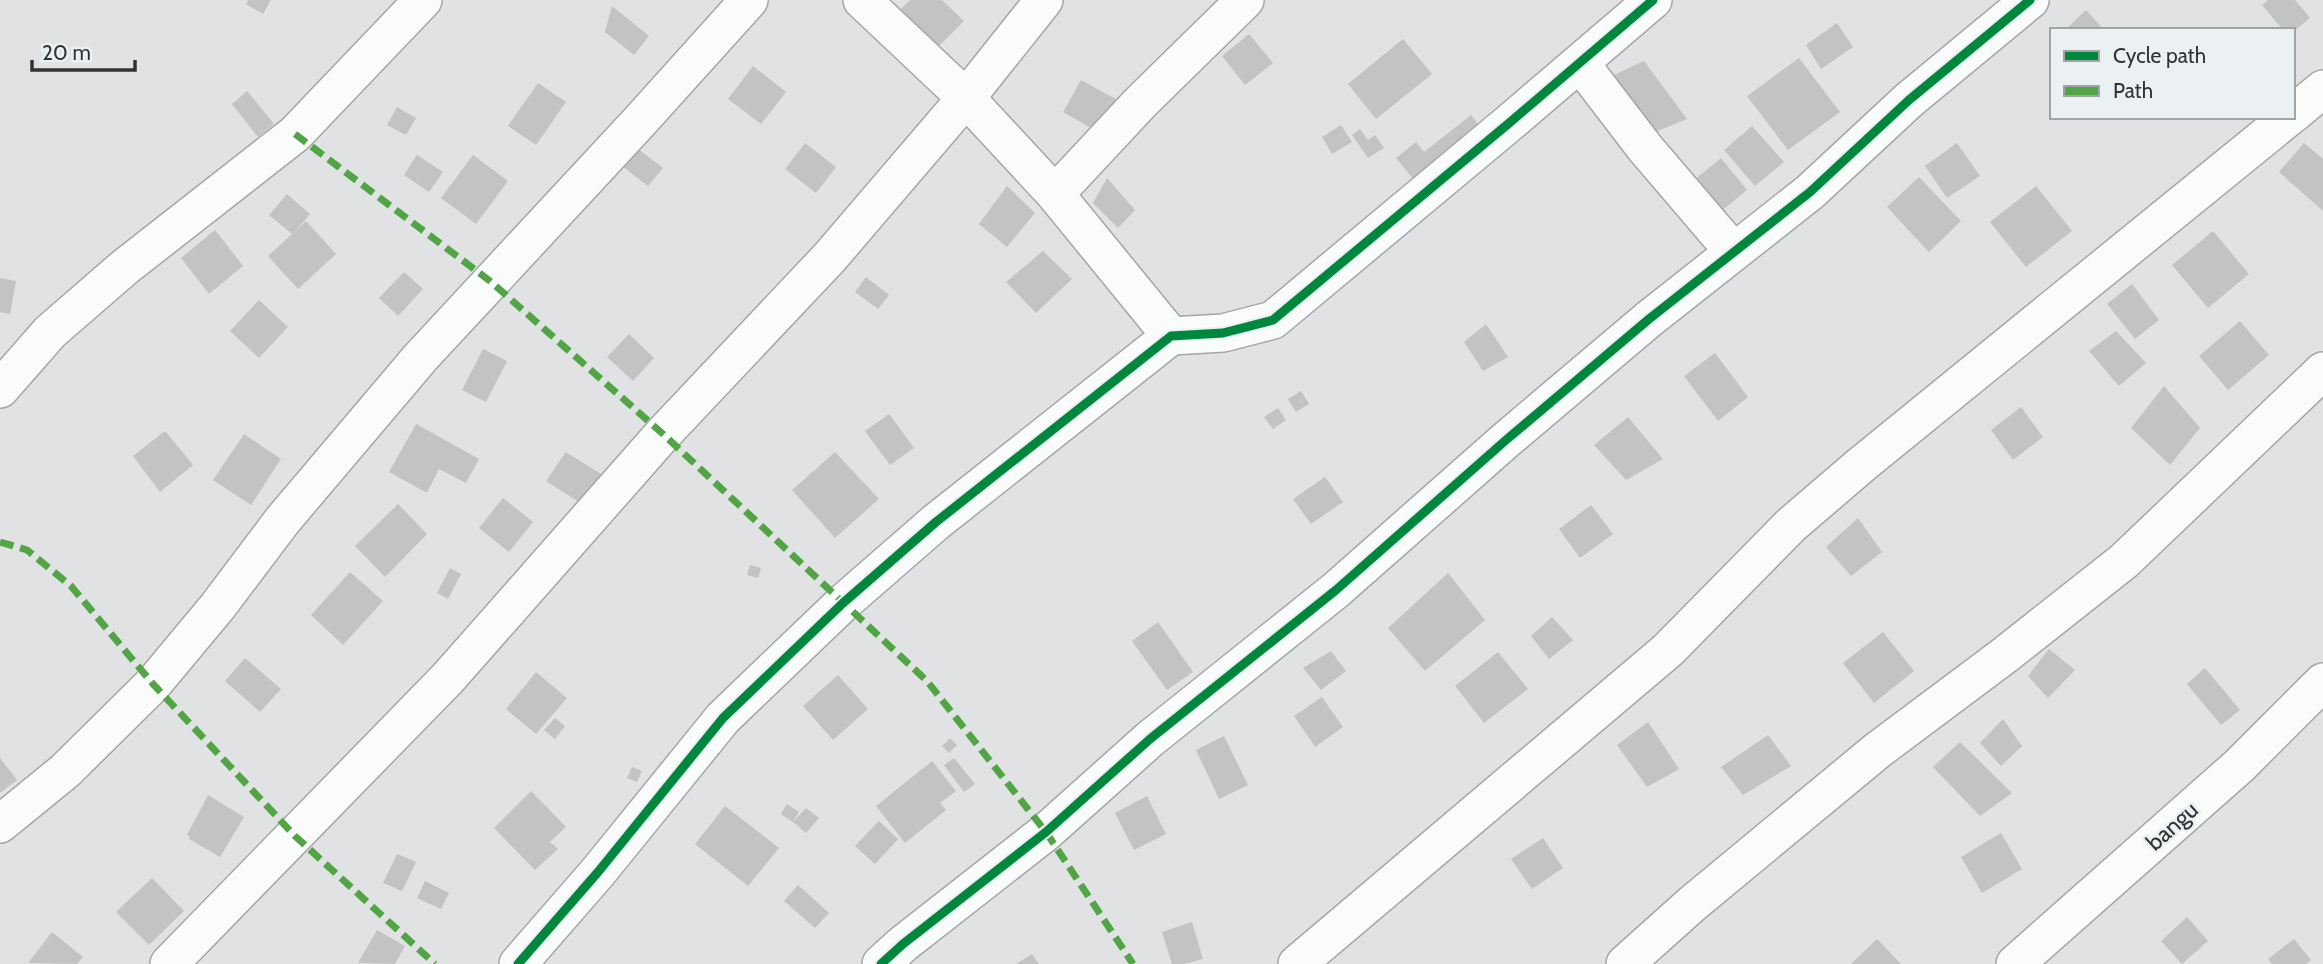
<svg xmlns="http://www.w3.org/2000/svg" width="2323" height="964" viewBox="0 0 2323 964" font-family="Cabin,sans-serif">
  <rect width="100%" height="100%" fill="#e0e2e4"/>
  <!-- building -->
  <path fill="#c1c3c5" d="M248 0H271L263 14 246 4Z
    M910 0H942L964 21 928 57 890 20Z
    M2268 0H2295L2310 18 2293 32V30H2283L2262 5Z
    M612 6 649 36 634 55 605 32Z
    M2086 10 2104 30H2065Z
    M1837 23 1853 47 1821 69 1806 45Z
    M1249 34 1273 63 1245 85 1222 56Z
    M1403 39 1432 74 1376 119 1348 84Z
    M1799 58 1840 112 1788 150 1747 96Z
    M1644 61 1687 119 1643 137 1601 81Z
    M753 66 786 92 761 124 728 99Z
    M1081 80 1123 103 1105 136 1063 112Z
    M538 83 566 102 536 145 508 126Z
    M247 91 274 124 258 137 232 104Z
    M397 107 416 118 406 135 387 125Z
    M1471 115 1481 128 1414 180 1396 158 1416 142 1424 152Z
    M1341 125 1352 142 1332 154 1322 137Z
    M1752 126 1784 162 1755 186 1724 150Z
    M1360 129 1368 140 1375 135 1384 148 1368 158 1352 135Z
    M805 143 836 167 816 193 785 169Z
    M1957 143 1980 176 1947 198 1925 166Z
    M2304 143 2323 159V211L2279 172Z
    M637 148 663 168 648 186 622 166Z
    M417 155 443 172 429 192 404 175Z
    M473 155 508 181 476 224 441 198Z
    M1721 158 1747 190 1719 213 1693 181Z
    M1919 177 1961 221 1929 252 1887 207Z
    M1107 178 1135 210 1118 228 1093 203Z
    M1007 186 1035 213 1007 247 979 224Z
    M2036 186 2072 231 2026 267 1990 222Z
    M287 194 310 214 294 233 306 221 336 254 298 289 268 256 292 234 269 215Z
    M215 230 243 266 209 294 181 258Z
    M2213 231 2249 274 2208 308 2172 265Z
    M1043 251 1072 279 1036 313 1006 282Z
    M404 272 423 289 398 316 379 298Z
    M866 277 889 295 878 309 855 292Z
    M0 278 16 281 10 314 0 312Z
    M2132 284 2159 320 2135 339 2107 304Z
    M259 300 288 327 259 358 230 331Z
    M2240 321 2269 355 2228 390 2199 356Z
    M1486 324 1508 357 1483 371 1464 342Z
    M2116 331 2146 363 2119 386 2089 351Z
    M629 334 654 358 633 381 607 357Z
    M483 349 507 361 486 402 462 390Z
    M1715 353 1748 397 1718 421 1684 376Z
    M2164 386 2200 428 2170 465 2131 428Z
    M1301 391 1309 404 1296 412 1288 399Z
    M2021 407 2043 437 2013 460 1991 430Z
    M1278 408 1286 420 1273 429 1264 417Z
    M889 414 914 448 890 465 865 431Z
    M1628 417 1663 459 1626 480 1594 445Z
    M416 424 479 459 466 483 439 469 427 493 389 472Z
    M165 431 193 465 160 492 133 456Z
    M244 434 281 459 251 505 213 480Z
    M566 452 604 476 585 506 546 481Z
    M835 452 879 499 835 538 792 490Z
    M1325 477 1343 502 1311 524 1293 499Z
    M503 498 533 522 509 552 479 528Z
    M398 504 427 534 385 577 355 546Z
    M1591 505 1613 534 1580 558 1559 529Z
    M1858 518 1882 552 1851 576 1826 547Z
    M750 565 761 568 758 578 747 575Z
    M450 568 461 574 448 599 437 593Z
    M350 572 383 601 343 645 311 615Z
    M1448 573 1485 620 1425 671 1388 628Z
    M1552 617 1573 640 1549 659 1531 636Z
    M1158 622 1193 672 1167 690 1132 641Z
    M1883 632 1914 671 1874 703 1843 663Z
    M2049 649 2075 670 2048 698 2028 676Z
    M1331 651 1346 671 1321 690 1303 668Z
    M1498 652 1528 689 1484 723 1455 686Z
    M245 658 281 689 260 712 225 681Z
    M2205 668 2240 710 2221 725 2187 684Z
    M536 672 567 698 536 734 506 709Z
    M838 675 868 709 833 740 803 706Z
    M1322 697 1343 727 1315 747 1294 716Z
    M555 718 565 726 555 739 544 730Z
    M2003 719 2022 746 2001 766 1980 743Z
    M1648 722 1679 769 1647 787 1617 745Z
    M1768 735 1791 766 1743 795 1721 767Z
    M1224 736 1248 785 1219 799 1196 750Z
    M950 738 957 745 949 753 942 746Z
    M1960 742 2012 793 1980 816 1933 767Z
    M0 758 17 780 0 793Z
    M954 758 975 784 964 792 944 765Z
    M932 761 956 791 940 803 946 810 905 843 876 806Z
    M632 767 642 771 637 782 627 778Z
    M531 791 566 827 550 842 558 849 535 870 494 828Z
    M208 795 244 817 220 857 189 839 190 837 187 835Z
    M1147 796 1166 834 1134 850 1115 813Z
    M787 804 799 812 793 822 781 814Z
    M725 806 779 848 748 886 695 844Z
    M806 808 819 818 806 833 793 822Z
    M879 821 898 839 875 864 855 846Z
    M2001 833 2022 869 1982 893 1961 857Z
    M1543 838 1563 868 1532 889 1511 859Z
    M397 854 416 862 402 891 383 883Z
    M152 878 184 911 149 945 116 912Z
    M425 881 449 893 441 909 417 898Z
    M798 885 829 913 815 928 784 901Z
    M2187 917 2208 941 2182 964 2161 941Z
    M1192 922 1203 959 1184 964H1172L1162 932Z
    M377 930 405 946 395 964 358 963Z
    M52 932 83 957 77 964 28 963Z
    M1877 939 1901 964H1851Z
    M2294 939 2311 960 2306 964H2272L2268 959Z
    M1032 954 1039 964H1016Z"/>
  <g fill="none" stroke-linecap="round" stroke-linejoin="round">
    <!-- minor casing -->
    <g stroke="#a4a6a7" stroke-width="40">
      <path id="minor" d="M862 0 966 98 1055 194 1171 336
        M1580 63 1645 148 1733 251
        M2293 114 2323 89
        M1055 194 1140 103 1245 0
        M0 389 50 332 125 267 295 134 423 0
        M0 824 65 771 153 684 218 606 282 521 420 358 640 121 749 0
        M169 964 448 678 663 434 830 257 966 98 1044 0
        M518 964 598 872 723 718 843 603 936 522 1171 336 1223 333 1273 320 1508 124 1653 0
        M881 964 903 944 1046 832 1150 739 1336 590 1506 440 1649 319 1810 192 1909 100 2030 0
        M1297 964 1668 650 1791 525 1861 465 2289 117
        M1625 964 1692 904 1878 750 2005 655 2124 561 2323 371
        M2015 964 2239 766 2323 682"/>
    </g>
    <!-- minor -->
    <use href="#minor" stroke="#fafbfb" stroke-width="37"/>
    <!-- quiet -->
    <path stroke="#52a544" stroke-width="7" stroke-dasharray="14 7" stroke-linecap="butt" d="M295 134 490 281 663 434 927 681 1046 832 1133 964
      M0 542 27 550 71 586 153 684 295 836 435 964"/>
    <!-- cycleway casing -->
    <g stroke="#ebf0f3" stroke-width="13">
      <path id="cycleway" d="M518 964 598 872 723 718 843 603 936 522 1171 336 1223 333 1273 320 1508 124 1653 0
        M881 964 903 944 1046 832 1150 739 1336 590 1506 440 1649 319 1810 192 1909 100 2030 0"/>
    </g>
    <!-- cycleway -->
    <use href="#cycleway" stroke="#00873e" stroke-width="9"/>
  </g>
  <g text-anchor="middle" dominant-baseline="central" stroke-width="5" stroke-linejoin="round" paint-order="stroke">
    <!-- street labels -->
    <g font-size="23" fill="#313234" stroke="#ebf0f3">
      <text transform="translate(2172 826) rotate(-42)">bangu</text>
    </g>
  </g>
  <!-- legend -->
  <rect x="2050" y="28" width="245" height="91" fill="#ebf0f3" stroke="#a1a4a7" stroke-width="2"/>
  <rect x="2064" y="51" width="35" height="10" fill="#00873e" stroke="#a1a4a7" stroke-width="2"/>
  <text x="2113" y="63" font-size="21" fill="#313234">Cycle path</text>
  <rect x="2064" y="86" width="35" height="10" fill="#52a544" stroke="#a1a4a7" stroke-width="2"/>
  <text x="2113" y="98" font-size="21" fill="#313234">Path</text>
  <!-- scale -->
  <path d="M32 60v10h103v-10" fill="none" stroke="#313234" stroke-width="3.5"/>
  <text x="42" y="60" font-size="21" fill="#313234" stroke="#ebf0f3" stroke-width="5" paint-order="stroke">20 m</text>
</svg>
